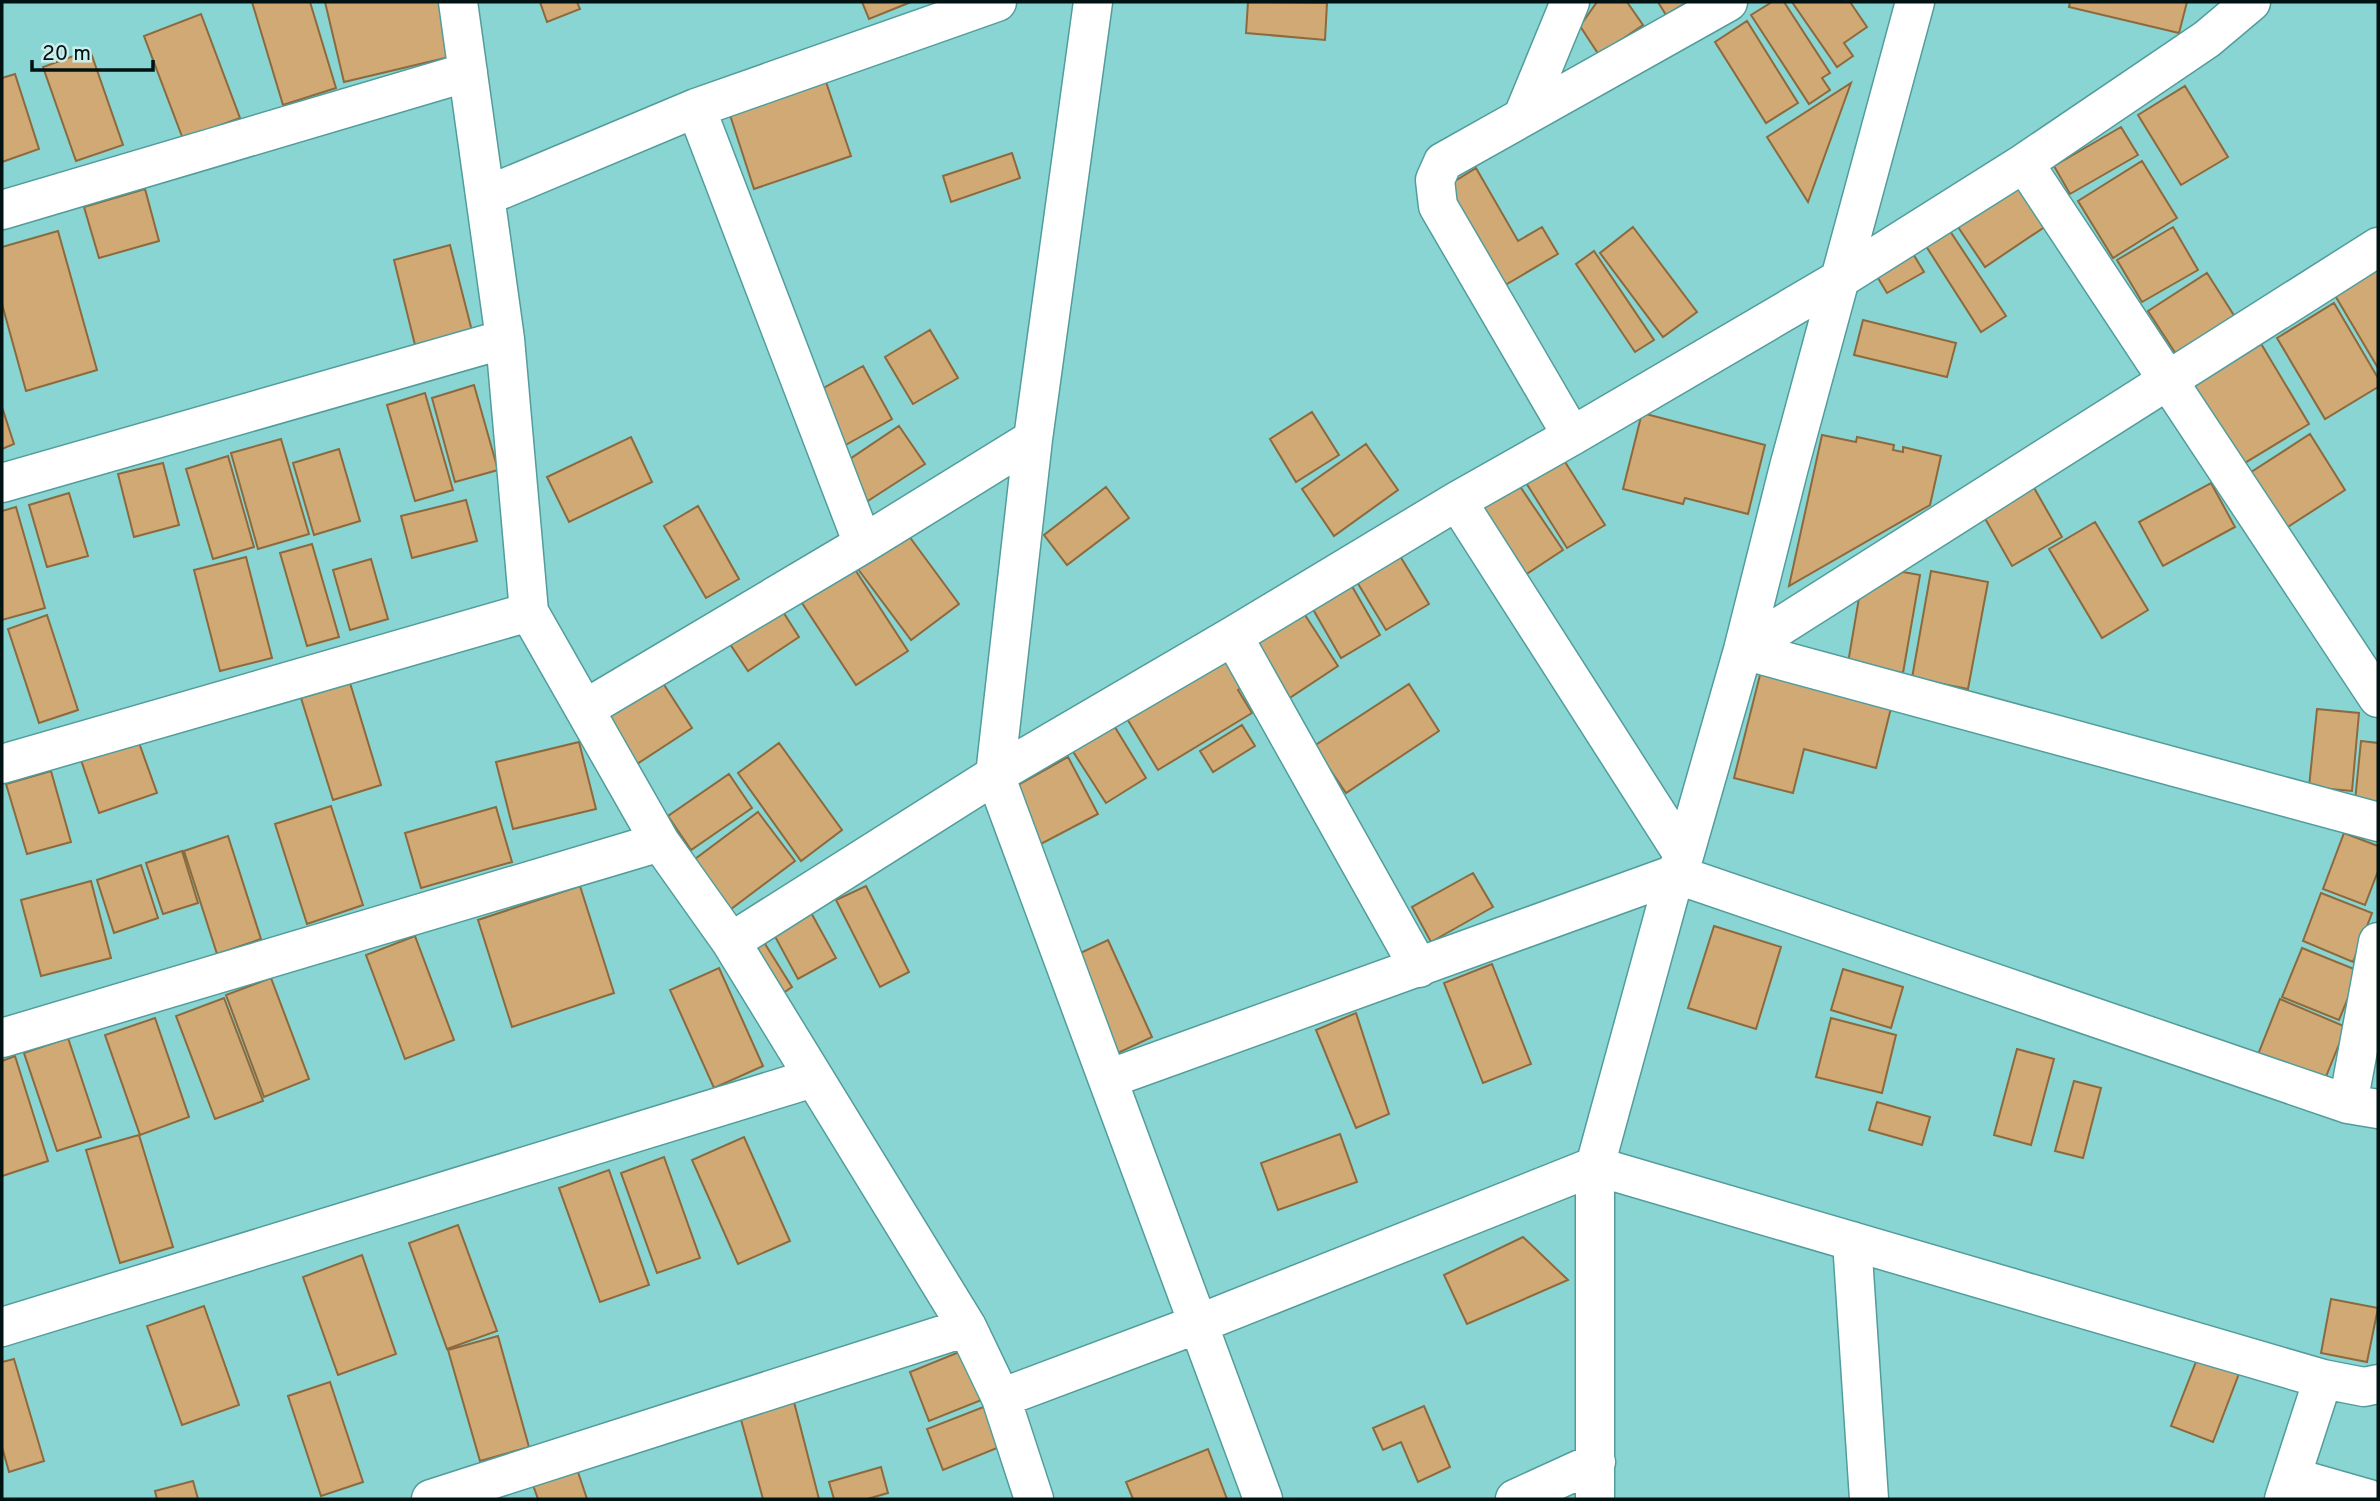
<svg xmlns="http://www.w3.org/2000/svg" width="2380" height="1501" viewBox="0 0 2380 1501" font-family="Overpass,sans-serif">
  <rect width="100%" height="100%" fill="#89d5d3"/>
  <!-- building -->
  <path fill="#d1a975" stroke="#8c6a3d" stroke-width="2" d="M252 2H310L336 88 283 105Z
    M325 2H445L458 55 344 82Z
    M540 2H577L580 9 547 22Z
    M862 2H911L869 19Z
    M1248 2 1327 3 1325 40 1246 33Z
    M1597 2H1627L1643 25 1599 55 1580 26Z
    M1658 2H1687L1666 15Z
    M1772 2H1784L1830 73 1822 78 1830 90 1809 104 1751 15Z
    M1792 2H1850L1867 27 1844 43 1853 56 1837 67Z
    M2070 2H2187L2179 33 2069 7Z
    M201 14 240 118 183 139 144 36Z
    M1747 21 1798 103 1766 123 1715 42Z
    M90 50 123 145 76 161 43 67Z
    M15 74 39 149 2 162V78Z
    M826 82 851 156 754 189 730 115Z
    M1851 83 1808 202 1767 137Z
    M2185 86 2228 157 2181 185 2138 115Z
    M2121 127 2138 155 2070 194 2054 166Z
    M1012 153 1020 178 951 202 943 176Z
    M2142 161 2177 218 2113 258 2078 201Z
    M1476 168 1518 241 1542 227 1558 254 1502 287 1444 188Z
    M2019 181 2049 224 1985 267 1956 224Z
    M145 189 159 241 99 258 84 207Z
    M1633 227 1697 312 1663 337 1600 253Z
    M2173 227 2198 270 2142 302 2117 260Z
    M1948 228 2006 316 1981 332 1924 243Z
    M58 231 97 370 26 391 2 304V247Z
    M450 245 473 335 416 349 394 260Z
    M1594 251 1654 340 1635 352 1576 264Z
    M1912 252 1924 272 1887 293 1875 273Z
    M2378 264V368L2333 292Z
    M2207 273 2235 317 2176 354 2148 311Z
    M2334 303 2378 378V387L2325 419 2277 338Z
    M1863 320 1956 343 1947 377 1854 355Z
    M930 330 958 378 913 404 885 357Z
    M2260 342 2309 424 2238 467 2189 385Z
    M863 366 892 419 842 447 813 394Z
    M474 385 498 470 455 482 432 398Z
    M425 393 453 490 415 501 387 405Z
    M2 407 14 444 2 449Z
    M1312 412 1339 455 1296 482 1270 439Z
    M1642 413 1765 445 1748 514 1685 498 1683 504 1623 489Z
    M899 426 925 464 860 506 844 463Z
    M2310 434 2345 490 2280 532 2245 476Z
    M1822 435 1856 442 1857 437 1894 445 1893 450 1903 452V447L1941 456 1930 505 1789 586Z
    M631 437 652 482 569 522 547 477Z
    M281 439 309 534 258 549 231 453Z
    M1366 444 1398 490 1334 536 1302 489Z
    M339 449 360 521 314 535 293 463Z
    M1560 454 1605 525 1567 548 1523 478Z
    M228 456 254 547 213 559 186 469Z
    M163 463 179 525 134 537 118 474Z
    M2029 479 2062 537 2012 566 1979 508Z
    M1517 482 1563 550 1525 575 1480 506Z
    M2211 483 2235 527 2163 566 2139 522Z
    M1106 487 1129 518 1067 565 1044 535Z
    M69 493 88 556 47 567 29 505Z
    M466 500 477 541 412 558 401 516Z
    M698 506 739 579 706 598 664 526Z
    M16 507 45 608 2 620V511Z
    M2095 522 2148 610 2102 638 2049 549Z
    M903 528 959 604 911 640 855 565Z
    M312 544 339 637 307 646 280 553Z
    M1400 556 1429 604 1386 630 1357 582Z
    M246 557 272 658 220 671 194 570Z
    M371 559 388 619 350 630 333 570Z
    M854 568 908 651 856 685 802 603Z
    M1931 571 1988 582 1968 689 1912 678Z
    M1903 572 1920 575 1903 673 1848 663 1859 598Z
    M1349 581 1380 635 1341 658 1310 604Z
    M780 607 799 637 748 671 728 641Z
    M1303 612 1338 666 1285 701 1250 647Z
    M47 615 78 710 39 723 8 629Z
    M1224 657 1242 687 1238 690 1252 713 1158 770 1126 717Z
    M1761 671 1892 704 1876 768 1804 749 1793 793 1734 778Z
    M659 677 692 728 634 766 601 715Z
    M350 683 381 785 333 800 301 698Z
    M1409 684 1439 731 1346 793 1314 746Z
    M2317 709 2359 713 2352 791 2309 787Z
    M1113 724 1146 778 1106 803 1072 750Z
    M1242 725 1255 746 1213 772 1200 751Z
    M138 740 157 793 99 813 81 760Z
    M2361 741 2378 743V804L2355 801Z
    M579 742 596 809 513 829 496 762Z
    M779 743 842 830 801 861 738 773Z
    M1068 757 1098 814 1039 845 1009 790Z
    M51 771 71 842 27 854 6 784Z
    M729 774 752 808 691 850 668 816Z
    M331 806 363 905 307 924 275 824Z
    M496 807 512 862 421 888 405 833Z
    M758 812 795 861 727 912 691 862Z
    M2344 833 2378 846V871L2365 905 2323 889Z
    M228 836 261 939 217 954 184 851Z
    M182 851 198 903 163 914 146 863Z
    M141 865 158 918 114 933 97 880Z
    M1473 873 1493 907 1431 942 1412 907Z
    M91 881 111 958 41 976 21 900Z
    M580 886 614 993 512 1027 478 920Z
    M866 886 909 972 880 987 836 900Z
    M2321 893 2372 913 2353 962 2303 941Z
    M809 909 836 958 798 979 771 929Z
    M1714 926 1781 947 1756 1029 1688 1008Z
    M415 936 454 1040 405 1059 366 955Z
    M760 936 792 987 776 998 744 946Z
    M1108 940 1152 1037 1118 1053 1074 956Z
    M2302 948 2359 971 2339 1020 2282 997Z
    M1492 964 1531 1064 1483 1083 1444 983Z
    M719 968 763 1066 714 1088 670 990Z
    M1843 969 1903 987 1891 1028 1831 1010Z
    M271 978 309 1079 264 1097 226 995Z
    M224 998 263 1101 215 1119 176 1016Z
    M2280 999 2346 1027 2323 1084 2257 1057Z
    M1356 1013 1389 1114 1356 1128 1316 1030Z
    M155 1018 189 1117 140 1135 105 1035Z
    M1831 1018 1896 1035 1882 1093 1816 1077Z
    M68 1038 101 1137 57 1151 24 1053Z
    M2017 1049 2054 1059 2031 1145 1994 1135Z
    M15 1056 48 1161 2 1176V1061Z
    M2074 1081 2101 1088 2083 1158 2055 1151Z
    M1877 1102 1930 1117 1922 1145 1869 1130Z
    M1340 1134 1357 1182 1278 1210 1261 1163Z
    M139 1135 173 1247 120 1263 86 1150Z
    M744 1137 790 1241 738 1264 692 1160Z
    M664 1157 700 1258 657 1273 621 1173Z
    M609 1170 649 1285 600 1302 559 1188Z
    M458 1225 497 1331 447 1349 409 1243Z
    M1523 1237 1568 1280 1467 1324 1444 1275Z
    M362 1255 396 1354 338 1375 303 1277Z
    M2331 1299 2378 1308 2367 1362 2321 1353Z
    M204 1306 239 1405 182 1425 147 1326Z
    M498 1336 529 1447 480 1461 448 1350Z
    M969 1348 989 1397 929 1421 910 1372Z
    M2199 1354 2240 1371 2213 1442 2171 1426Z
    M14 1359 44 1461 9 1472 2 1447V1362Z
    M330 1382 363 1482 321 1496 288 1396Z
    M794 1402 819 1499H763L740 1416Z
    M986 1406 1002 1446 943 1470 927 1429Z
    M1424 1406 1450 1467 1418 1482 1401 1442 1383 1450 1373 1428Z
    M1208 1449 1227 1499H1133L1126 1482Z
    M881 1467 888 1493 867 1499H834L829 1482Z
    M577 1469 587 1499H538L533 1485Z
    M193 1481 198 1499H157L155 1491Z"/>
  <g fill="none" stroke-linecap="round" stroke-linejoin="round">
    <!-- minor casing -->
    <g stroke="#529d9c" stroke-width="41">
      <path id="minor" d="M458 2 505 339 529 612 660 842 731 942 967 1327 1001 1398 1034 1499
        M1093 2 1033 439 995 775 1263 1499
        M1523 116 1570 2
        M2024 163 2378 698
        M486 196 696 108
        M2 210 468 72
        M1572 436 1438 206 1435 180 1443 162 1728 2
        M2 483 505 339
        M1457 501 1684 856
        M863 544 696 108 997 2
        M1233 636 1419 968
        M1743 650 2378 247
        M1743 650 2378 822
        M585 709 863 544 1033 439
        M2 764 529 612
        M731 942 995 775 1233 636 1457 501 1572 436 1840 279 2024 163 2207 39 2251 2
        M2 1038 660 842
        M1108 1079 1675 874 2348 1104 2378 1109
        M2348 1104 2378 942
        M1852 1241 1869 1499
        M2 1327 813 1078
        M1001 1398 1198 1324 1595 1166 2323 1379 2364 1387 2378 1384
        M2292 1477 2369 1499
        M431 1499 967 1327
        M1515 1499 1596 1462
        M1595 1499V1166L1675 874 1684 856 1743 650 1789 467 1915 2
        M2284 1499 2323 1379"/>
    </g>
    <!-- minor -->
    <use href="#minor" stroke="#fff" stroke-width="38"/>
  </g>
  <!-- border -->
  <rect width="2380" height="1501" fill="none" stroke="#001212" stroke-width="7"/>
  <!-- scale -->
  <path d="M32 60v10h121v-10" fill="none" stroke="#001212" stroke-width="3.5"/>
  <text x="42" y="60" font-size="21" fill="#001212" stroke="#caeeec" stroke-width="5" paint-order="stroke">20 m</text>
</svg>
